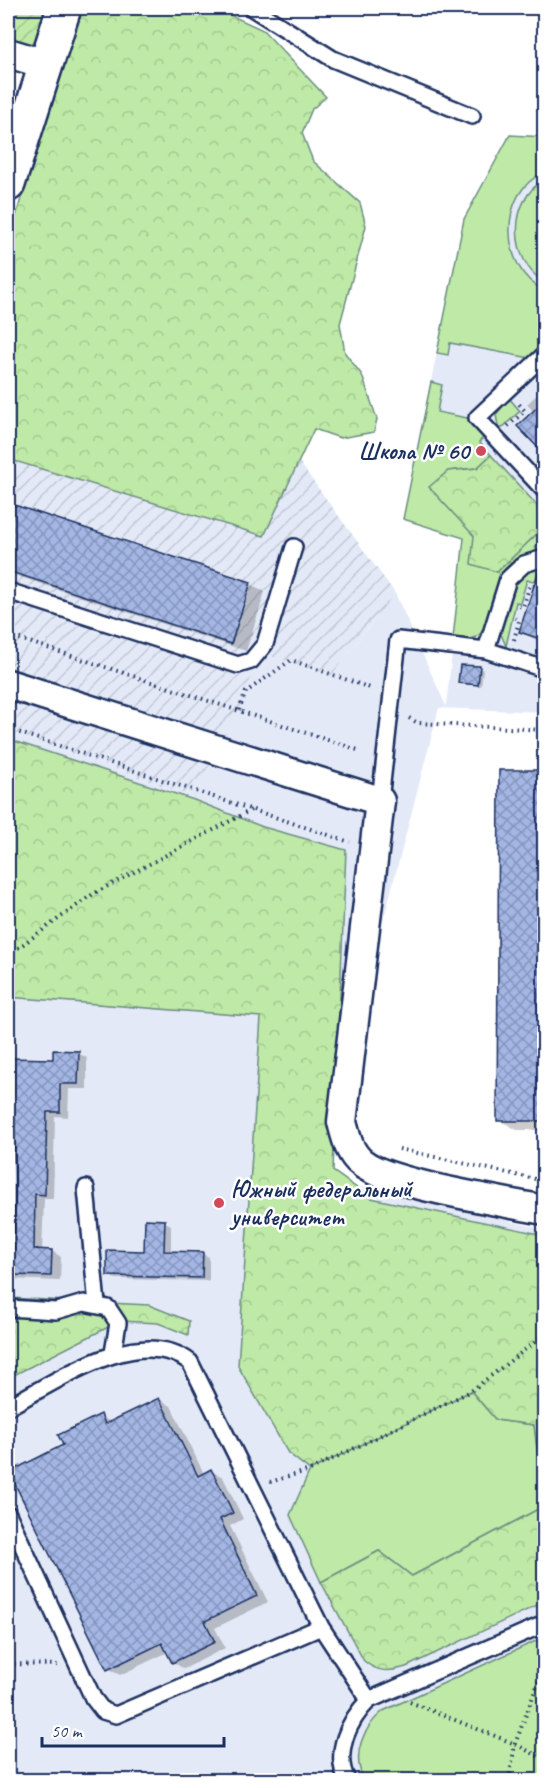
<svg xmlns="http://www.w3.org/2000/svg" width="552" height="1788" viewBox="0 0 552 1788" font-family="Caveat,sans-serif">
  <defs>
    <pattern id="industrial-furrows" width="10" height="10" patternUnits="userSpaceOnUse" patternTransform="scale(1.5)"><rect width="10" height="10" fill="#e3e9f7"/><path d="M-1 1l2-2M0 10L10 0M9 11l2-2" fill="none" stroke="#c2c8d6"/></pattern>
    <pattern id="forest-crowns" width="20" height="18" patternUnits="userSpaceOnUse" patternTransform="scale(1.5)"><rect width="20" height="18" fill="#bee9a6"/><path d="M2 6a3 3 0 1 1 6 0M12 15a3 3 0 1 1 6 0" fill="none" stroke="#a3c891"/></pattern>
    <pattern id="garden-furrows" width="10" height="10" patternUnits="userSpaceOnUse" patternTransform="scale(1.5)"><rect width="10" height="10" fill="#bee9a6"/><path d="M-1 1l2-2M0 10L10 0M9 11l2-2" fill="none" stroke="#a3c891"/></pattern>
    <pattern id="building-cross-hatch" width="8" height="8" patternUnits="userSpaceOnUse" patternTransform="scale(1.5)"><rect width="8" height="8" fill="#a3b6e4"/><path d="M0 0l8 8M0 8l8-8" fill="none" stroke="#8494bc"/></pattern>
  </defs>
  <rect width="100%" height="100%" fill="#fff"/>
  <filter id="ink" filterUnits="userSpaceOnUse"><feTurbulence type="fractalNoise" baseFrequency=".0167" numOctaves="2"/><feDisplacementMap in="SourceGraphic" scale="12" xChannelSelector="R" yChannelSelector="G"/><feConvolveMatrix kernelMatrix="1 2 1 2 8 2 1 2 1" color-interpolation-filters="sRGB"/></filter>
  <g filter="url(#ink)">
    <!-- built -->
    <path fill="#e3e9f7" d="M510 135 544 137V712L439 708 316 1177 544 1229V1780H8V731L193 797 259 651 331 676 395 593 446 706 465 538 403 519 464 219Z"/>
    <!-- industrial -->
    <path fill="url(#industrial-furrows)" d="M8 277 278 433 395 593 331 676 259 652 245 696 193 797 8 731Z"/>
    <!-- grass -->
    <path fill="#bee9a6" stroke="#6c8c82" stroke-width="1.5" d="M510 135 544 137V173C497 191 500 271 544 290V345L530 358 450 343 448 355 437 353 464 219Z
      M544 180V282C509 261 508 200 544 180Z
      M431 382 442 385 437 412 467 418 484 437 479 442 491 455 477 468 448 471 474 536 497 572 544 527V538L535 547 539 552 515 559 504 570 484 629C477 641 466 640 453 638L464 538 403 519Z
      M509 398 520 411 499 431 496 415Z
      M544 565V582L527 580 520 603 516 602 506 646 500 632 517 579 528 571Z
      M471 1391 496 1420 534 1425 544 1506 412 1576 379 1551 321 1582 290 1515 310 1470Z
      M538 1640 544 1652V1780H364C351 1755 363 1728 383 1711Z"/>
    <!-- forest -->
    <path fill="url(#forest-crowns)" stroke="#6c8c82" stroke-width="1.5" d="M78 8H215L263 30 326 97 312 109 302 133 313 161 360 203 366 226 340 324 345 353 362 375 377 419 374 432 340 438 314 429 264 536 8 459V242Z
      M491 455 544 513V527L497 572 471 564 474 536 429 487 448 471 477 468Z
      M8 739 194 800 263 827 346 850 333 1171 371 1198 544 1235V1492L534 1425 496 1420 471 1391 310 1470 288 1453 238 1366 261 1017 8 997Z
      M8 1298 149 1305 189 1321 188 1335 158 1323 120 1321 8 1378Z
      M544 1506V1602L406 1667C389 1672 378 1673 364 1661L321 1582 379 1551 412 1576Z"/>
    <!-- garden -->
    <path fill="url(#garden-furrows)" stroke="#6c8c82" stroke-width="1.5" d="M8 8H52L38 53 8 44Z"/>
    <!-- shadow -->
    <path fill="#0003" d="M544 388V452L519 426 534 412 527 404Z
      M8 504 251 584 265 592 246 651 8 573Z
      M544 591V644L521 632Z
      M479 668 483 670 481 686 459 683Z
      M500 771H544V1130H517L499 1120Z
      M78 1053 87 1058V1089H69L68 1117 55 1116 53 1199H44L42 1251H52L61 1257 60 1281 8 1279V1250H15V1144L8 1143V1060H55Z
      M165 1222 171 1225V1253L203 1254 209 1257V1281L115 1279 108 1275 145 1252Z
      M159 1399 171 1406 204 1474 211 1471 223 1477 243 1519 230 1526 268 1602 215 1628 225 1648 184 1669 173 1662 168 1652 120 1675 108 1668 65 1446 101 1416 112 1423Z"/>
    <!-- building -->
    <path fill="url(#building-cross-hatch)" stroke="#1b2f5e" stroke-width="1.5" d="M544 401V454L517 426Z
      M8 503 251 582 231 644 8 571Z
      M544 568V640L519 632 539 570Z
      M460 665 480 666 478 685 458 683Z
      M499 770H544V1121H497Z
      M53 1050 79 1051 78 1084H60V1112H47L45 1195 35 1194 34 1249 52 1250 51 1276 8 1275V1249H14L15 1194 14 1139H8V1058L53 1059Z
      M145 1219 165 1220 164 1251 203 1252 202 1278 107 1276V1250L144 1251Z
      M159 1398 198 1476 211 1469 222 1490 233 1513 220 1519 257 1596 205 1621 215 1642 172 1663 162 1643 107 1670 9 1472 63 1445 58 1435 101 1414 105 1424Z"/>
    <g fill="none" stroke-linecap="round" stroke-linejoin="round">
      <!-- lane casing -->
      <g stroke="#1b2f5e" stroke-width="20">
        <path id="lane" d="M252 8 333 59 472 116
          M544 355 477 418 544 490
          M8 591 238 665 251 661 265 644 294 547
          M486 650 508 579 524 564 544 558
          M380 801 398 640 486 650 544 669
          M86 1188 97 1305
          M8 1308 56 1311 84 1303 108 1308 118 1323 113 1353
          M8 1407C56 1382 138 1323 190 1362L321 1627 116 1715 103 1711 93 1698 8 1514
          M321 1627 369 1700C349 1720 333 1753 347 1780
          M369 1700 544 1624"/>
      </g>
      <!-- street casing -->
      <g stroke="#1b2f5e" stroke-width="33">
        <path id="street" d="M8 53 45 64
          M8 684 380 801 342 1122C346 1137 349 1153 362 1163 387 1184 506 1202 544 1210"/>
      </g>
      <!-- secondary casing -->
      <g stroke="#1b2f5e" stroke-width="38">
        <path id="secondary" d="M8 184 64 8"/>
      </g>
      <!-- path -->
      <path stroke="#1b2f5e" stroke-width="4" stroke-dasharray="1.5 4.5" stroke-linecap="butt" d="M8 232 14 209
        M508 426 525 411 519 404
        M519 606 523 607 530 585 544 586
        M8 635 361 751
        M514 640 519 621 515 618
        M239 710 246 692 291 660 373 689
        M409 718 418 723 544 730
        M8 729 350 842
        M8 955 93 894 251 810
        M399 1149 544 1181
        M270 1482 310 1470 471 1391 544 1335
        M8 1664 58 1665
        M410 1702 515 1744 544 1759
        M509 1780 515 1744 544 1667"/>
      <!-- lane -->
      <use href="#lane" stroke="#fff" stroke-width="15"/>
      <!-- street -->
      <use href="#street" stroke="#fff" stroke-width="28"/>
      <!-- secondary -->
      <use href="#secondary" stroke="#fff" stroke-width="33"/>
    </g>
  </g>
  <!-- markers -->
  <g fill="#d1495b" stroke="#fff" stroke-width="2">
    <circle cx="481" cy="451" r="6"/>
    <circle cx="219" cy="1203" r="6"/>
  </g>
  <g text-anchor="middle" dominant-baseline="central" stroke-width="5" stroke-linejoin="round" paint-order="stroke">
    <!-- poi labels -->
    <g font-size="24" font-weight="bold" fill="#1b2f5e" stroke="#fff" text-anchor="end">
      <text x="469" y="451">Школа № 60</text>
      <text x="231" y="1189" text-anchor="start">Южный федеральный<tspan x="231" dy="28">университет</tspan></text>
    </g>
  </g>
  <!-- margin -->
  <rect width="552" height="1788" fill="none" stroke="#fff" stroke-width="30"/>
  <rect x="15" y="15" width="522" height="1758" fill="none" stroke="#1b2f5e" stroke-width="2" filter="url(#ink)"/>
  <!-- scale -->
  <path d="M42 1737v9h182v-9" fill="none" stroke="#1b2f5e" stroke-width="3"/>
  <text x="51" y="1737" font-size="18" fill="#1b2f5e" stroke="#ffffff" stroke-width="4.5" paint-order="stroke">50 m</text>
</svg>
